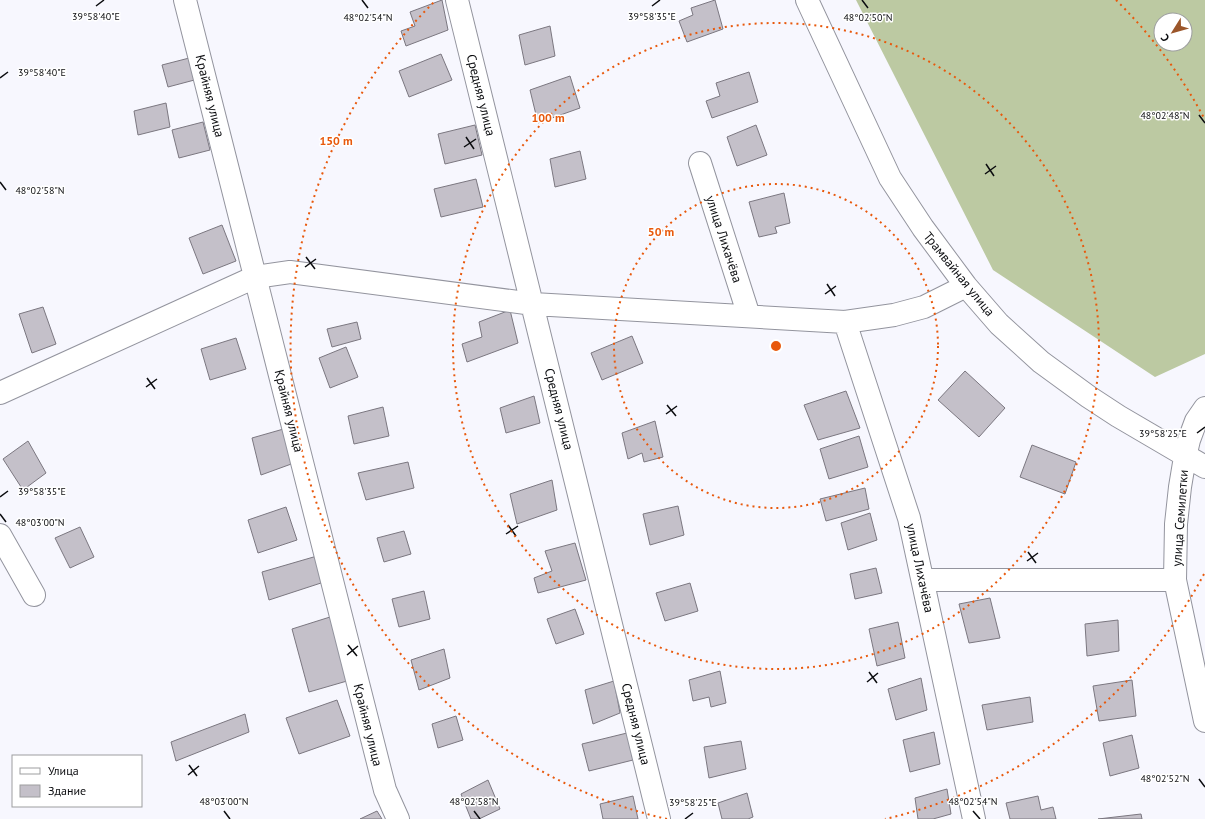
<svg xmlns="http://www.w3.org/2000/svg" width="1205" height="819" viewBox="0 0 1205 819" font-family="'PT Sans',sans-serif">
  <rect width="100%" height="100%" fill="#f7f7fe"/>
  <!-- forest -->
  <path fill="#bcc9a2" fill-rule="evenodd" d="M856 0H1205V354L1155 377 993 270ZM1161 20H1185V44H1161Z"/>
  <!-- building -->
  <path fill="#c4c0c9" stroke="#7b7780" d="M442 0 448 30 406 46 401 31 415 26 410 12Z
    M715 0 723 29 687 42 679 21 693 15 691 8Z
    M550 26 555 56 525 65 519 35Z
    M441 54 452 80 409 97 399 71Z
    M197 56 202 78 168 87 162 65Z
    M749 72 758 102 712 118 706 101 720 96 716 83Z
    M570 76 580 108 538 123 530 90Z
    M166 103 170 127 138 135 134 111Z
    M203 122 210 150 179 158 172 130Z
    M475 125 482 155 445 164 438 134Z
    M756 125 767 155 737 166 727 137Z
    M580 151 586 179 555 187 550 159Z
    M476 179 483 207 441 217 434 189Z
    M784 193 790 223 775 227 777 233 759 237 749 202Z
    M222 225 236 261 203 274 189 238Z
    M43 307 56 344 32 353 19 314Z
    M510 310 518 343 467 362 462 344 482 337 479 322Z
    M357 322 361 339 332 347 327 329Z
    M632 336 643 363 602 380 591 353Z
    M236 338 246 369 210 380 201 349Z
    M346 347 358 377 330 388 319 358Z
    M965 371 1005 408 979 437 938 400Z
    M846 391 860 428 818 440 804 405Z
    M534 396 540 423 506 433 500 408Z
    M383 407 389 436 354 444 348 416Z
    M655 421 663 457 644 462 642 453 628 459 622 433Z
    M287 428 294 463 261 475 252 438Z
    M859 436 868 467 829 479 820 449Z
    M28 441 46 473 23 490 3 459Z
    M1032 445 1076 462 1065 494 1020 477Z
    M408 462 414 488 366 500 358 473Z
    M552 480 557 510 517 524 510 494Z
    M865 488 869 509 826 521 820 499Z
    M678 506 684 535 650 545 643 514Z
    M286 507 297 540 258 553 248 520Z
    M870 513 877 540 848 550 841 523Z
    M80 527 94 557 70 568 55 538Z
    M404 531 411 554 384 562 377 538Z
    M575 543 586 580 538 593 534 578 552 571 545 551Z
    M317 556 321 583 269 600 262 572Z
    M876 568 882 593 855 599 850 574Z
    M690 583 698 611 665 621 656 593Z
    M424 591 430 619 399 627 392 599Z
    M990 598 1000 638 969 643 959 604Z
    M575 609 584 634 556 644 547 619Z
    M330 617 347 681 309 692 292 629Z
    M1118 620 1119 651 1087 656 1085 624Z
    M898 622 905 658 877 666 869 629Z
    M444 649 450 678 419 690 411 660Z
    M720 671 726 703 711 707 709 697 693 701 689 680Z
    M921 678 927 710 896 720 888 689Z
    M1132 680 1136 716 1099 721 1093 686Z
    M614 681 620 713 593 724 585 690Z
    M1030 697 1033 722 987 730 982 705Z
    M337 700 350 736 299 754 286 718Z
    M245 714 249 732 176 761 171 742Z
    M456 716 463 740 438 748 432 724Z
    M934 732 940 764 910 772 903 740Z
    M627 733 633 760 589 771 582 744Z
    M1132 735 1139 768 1110 776 1103 743Z
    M741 741 746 769 709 778 704 747Z
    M488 780 500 809 479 819H471L461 794Z
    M947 789 951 814 933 819H918L915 798Z
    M747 793 753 817 748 819H722L718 803Z
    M633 796 638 819H603L600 804Z
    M1038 796 1041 810 1053 807 1056 819H1010L1006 803Z
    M377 811 382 819H360Z
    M1141 814 1142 819H1098Z"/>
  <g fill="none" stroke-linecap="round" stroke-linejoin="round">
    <!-- minor casing -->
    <g stroke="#93949e" stroke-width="24">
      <path id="minor" d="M185 0 385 790 398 819
        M457 0 659 819
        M807 0 890 178 923 228 966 286 999 324 1041 362 1089 397 1118 416 1205 467
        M700 163 749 316
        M845 322 909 518 974 819
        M0 393 255 277 290 272 533 304 845 322 894 315 924 307 966 286
        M1205 408 1196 421 1189 440 1185 457 1180 487 1176 524 1175 580 1205 721
        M0 535 34 595
        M923 580H1175"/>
    </g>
    <!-- minor -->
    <use href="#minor" stroke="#fff" stroke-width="22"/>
  </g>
  <!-- ticks -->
  <path fill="none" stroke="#0b0c0f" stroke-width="1.5" d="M362 0 368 8M862 0 868 8M96 6 104 0M652 6 660 0M0 78 8 72M1199 115 1205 123M466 137 474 149M464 147 476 139M986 164 994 176M985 174 996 166M0 182 6 190M306 257 315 269M305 267 316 259M827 284 835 296M825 294 836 286M147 378 155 389M146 387 157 379M667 405 676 416M666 414 677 406M1197 433 1205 427M0 497 8 491M0 514 6 522M508 525 516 536M506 534 518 526M1028 552 1036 563M1027 561 1038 553M348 645 357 656M347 655 358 646M869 672 877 683M867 682 878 673M189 765 197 776M188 775 199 766M1199 779 1205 787M224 811 230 819M474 811 480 819M973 811 980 819M685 819 693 813"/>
  <!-- distance rings -->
  <g fill="none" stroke="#e8590c" stroke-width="2" stroke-dasharray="2 4">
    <circle cx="776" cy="346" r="162"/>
    <circle cx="776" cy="346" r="323"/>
    <path d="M1204 574A485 485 0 0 1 885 819M667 819A485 485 0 0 1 436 0M1116 0A485 485 0 0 1 1204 118"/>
  </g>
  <g text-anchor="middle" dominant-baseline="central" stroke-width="3" stroke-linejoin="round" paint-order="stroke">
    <!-- street labels -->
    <g font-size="13" fill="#0b0c0f" stroke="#fff">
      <text transform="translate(481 95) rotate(76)">Средняя улица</text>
      <text transform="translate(210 96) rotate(76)">Крайняя улица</text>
      <text transform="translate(724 239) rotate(72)">улица Лихачёва</text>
      <text transform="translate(959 274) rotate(51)">Трамвайная улица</text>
      <text transform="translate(559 409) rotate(76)">Средняя улица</text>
      <text transform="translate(289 411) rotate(76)">Крайняя улица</text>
      <text transform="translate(1180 518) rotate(-86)">улица Семилетки</text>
      <text transform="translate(920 568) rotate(78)">улица Лихачёва</text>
      <text transform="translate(636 724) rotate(76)">Средняя улица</text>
      <text transform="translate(368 725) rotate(76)">Крайняя улица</text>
    </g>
  </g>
  <g font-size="10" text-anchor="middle" fill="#0b0c0f" stroke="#fff" stroke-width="3" stroke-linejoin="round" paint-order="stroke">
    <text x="96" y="20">39°58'40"E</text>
    <text x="652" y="20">39°58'35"E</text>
    <text x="368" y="21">48°02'54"N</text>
    <text x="868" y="21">48°02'50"N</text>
    <text x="42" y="76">39°58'40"E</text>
    <text x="1165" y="119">48°02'48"N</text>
    <text x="40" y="194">48°02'58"N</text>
    <text x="1163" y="437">39°58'25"E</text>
    <text x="42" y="495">39°58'35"E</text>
    <text x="40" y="526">48°03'00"N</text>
    <text x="1165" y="782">48°02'52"N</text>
    <text x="224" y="805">48°03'00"N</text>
    <text x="474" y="805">48°02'58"N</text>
    <text x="973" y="805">48°02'54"N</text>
    <text x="693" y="806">39°58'25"E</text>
  </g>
  <circle cx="776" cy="346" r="6" fill="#e8590c" stroke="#fff" stroke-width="2"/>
  <g font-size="12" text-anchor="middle" font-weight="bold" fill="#e8590c" stroke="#fff" stroke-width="3" stroke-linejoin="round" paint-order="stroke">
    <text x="548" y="122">100 m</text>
    <text x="336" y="145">150 m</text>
    <text x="661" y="236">50 m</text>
  </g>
  <!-- legend -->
  <rect x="12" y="755" width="130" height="52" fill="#ffffff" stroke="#9d9e9f"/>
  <rect x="20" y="768" width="20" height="6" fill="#ffffff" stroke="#9d9e9f"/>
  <text x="48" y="775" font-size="12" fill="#0b0c0f">Улица</text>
  <rect x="20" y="785" width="20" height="12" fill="#c4c0c9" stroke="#9d9e9f"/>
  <text x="48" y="795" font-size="12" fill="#0b0c0f">Здание</text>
  <!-- north arrow -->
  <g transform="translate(1173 32) rotate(233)"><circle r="19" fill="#ffffff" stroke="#9d9e9f"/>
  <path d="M0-3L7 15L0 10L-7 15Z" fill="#9b562a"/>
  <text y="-6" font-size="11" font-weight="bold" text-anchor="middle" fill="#0b0c0f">С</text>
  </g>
</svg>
